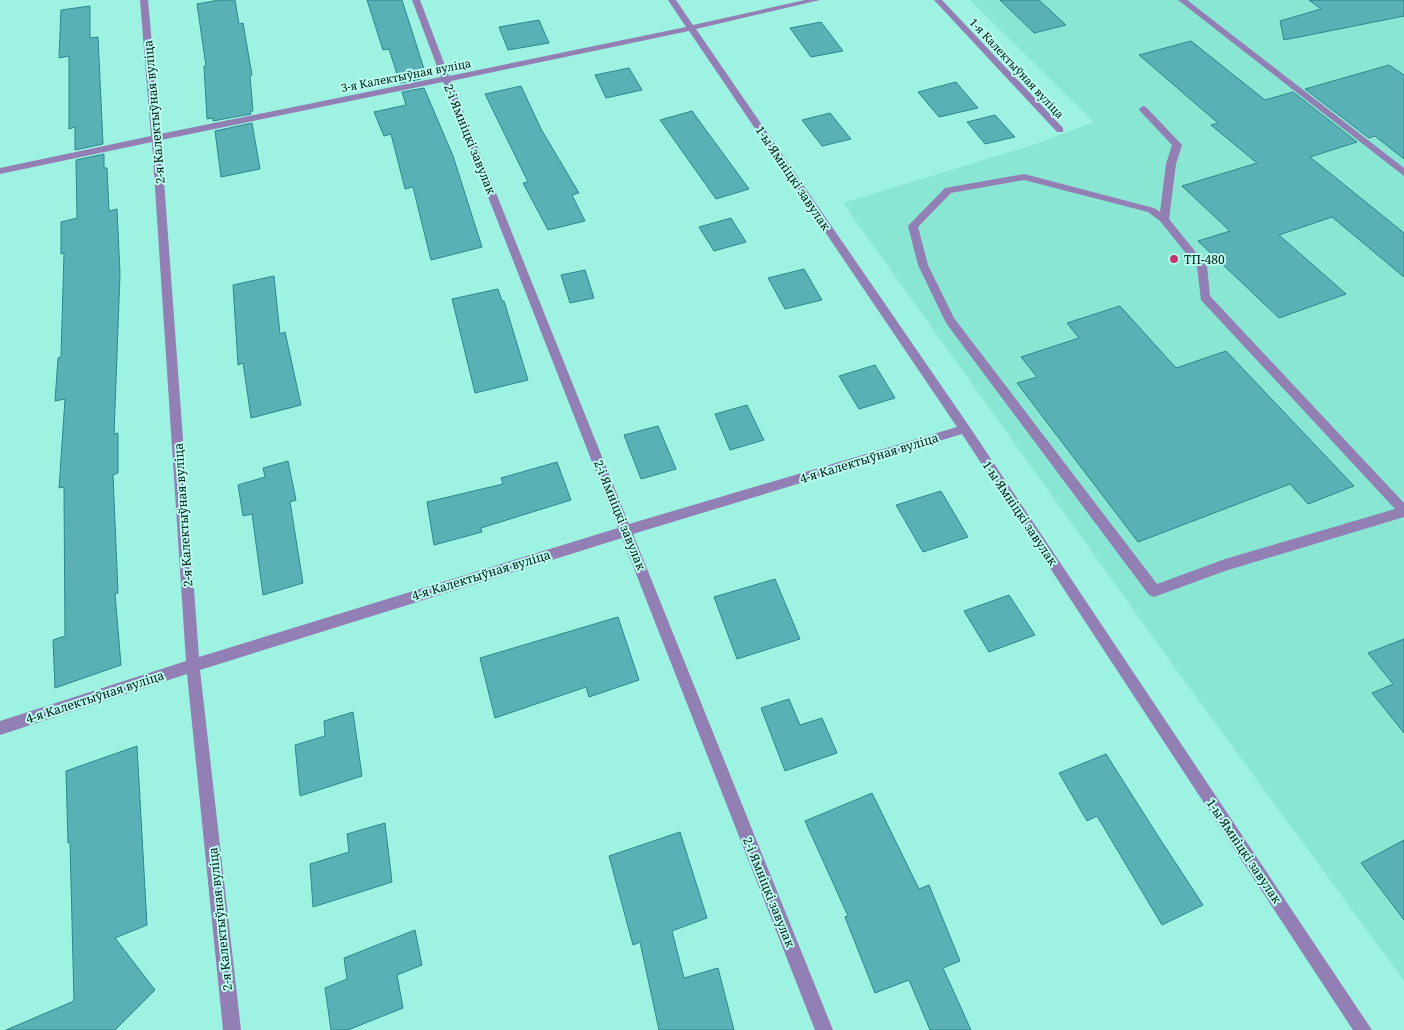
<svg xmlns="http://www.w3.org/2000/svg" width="1404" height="1030" viewBox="0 0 1404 1030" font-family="'Noto Serif',serif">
  <rect width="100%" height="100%" fill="#9ef2e1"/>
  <!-- built -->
  <path fill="#88e6d3" d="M970 0H1404V981L1178 672 843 203 1033 145 1094 122Z"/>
  <!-- building -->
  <path fill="#59b1b6" stroke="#2b888d" d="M219 0H235L239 24 243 23 252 75 250 76 253 111H250L251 114 213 121V118L207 119 204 66H206L197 4Z
    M367 0H402L425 72 418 74 421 79 400 83 389 49 383 50Z
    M1000 0H1039L1066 25 1034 33Z
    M1309 0H1404V16L1284 40 1280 21 1321 9Z
    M90 6V38L98 37 103 144 75 150V127L69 129V56L59 58 61 10Z
    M539 20 549 43 508 50 499 27Z
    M821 22 843 51 811 57 790 28Z
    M1191 41 1265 100 1293 92 1357 142 1310 157 1404 233V277L1332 217 1279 235 1346 294 1279 318 1198 241 1230 231 1182 186 1257 163 1211 125 1218 123 1139 55Z
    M1389 65 1404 75V159L1375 136 1369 138 1305 89Z
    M629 68 642 90 606 98 595 75Z
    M956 82 978 108 939 117 918 92Z
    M521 86 541 129 579 193 572 195 585 221 548 230 523 183 528 182 485 94Z
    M424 88 453 156 482 247 431 260 413 187 405 189 391 134 384 136 374 112 406 105 402 92Z
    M692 111 749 189 716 199 660 120Z
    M830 113 851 139 822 146 802 120Z
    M995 115 1015 137 985 144 967 122Z
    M252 123 260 169 221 177 215 131Z
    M104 154V168H107L109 211 117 209 120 274 114 434 118 433V473L113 475 118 593 115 594 121 665 55 688 53 640 65 636 64 487 59 488 65 399 55 401 58 358 61 357 64 253 61 254V222L77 218 76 160Z
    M731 218 746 242 714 251 699 227Z
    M804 269 822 300 785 309 768 278Z
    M585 270 594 298 570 303 561 275Z
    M274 276 280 334 285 332 301 405 251 418 243 363 238 365 233 285Z
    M498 289 502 301H504L528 380 475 393 452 299Z
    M1120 306 1176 368 1226 351 1354 486 1308 504 1290 484 1138 542 1017 383 1037 377 1021 357 1079 338 1067 323Z
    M875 365 895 398 859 409 839 376Z
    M747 405 764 440 730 450 715 414Z
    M658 426 676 469 641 479 624 435Z
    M288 461 296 500 290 502 303 583 263 595 252 514 243 516 238 485 265 477 263 468Z
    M557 462 571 500 481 528 482 532 434 545 427 502 503 484 501 478Z
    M941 491 968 537 923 552 896 505Z
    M775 579 800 639 737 659 714 597Z
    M1009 595 1035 635 989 652 964 611Z
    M618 617 639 680 589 697 586 687 495 718 480 658Z
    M1404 639V733L1372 693 1393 684 1368 653Z
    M789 699 800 725 822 718 837 753 785 771 761 708Z
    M353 712 362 776 300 796 295 745 325 736 324 721Z
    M137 746 147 925 115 938 155 990 115 1030H6L74 1001 70 842 68 843 66 771Z
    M1106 754 1158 836 1203 905 1162 925 1097 816 1087 821 1059 773Z
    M872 793 919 889 929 885 960 961 943 968 971 1030H930L909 980 875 993 845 917 848 916 805 821Z
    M385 823 392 882 313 907 310 864 349 852 347 834Z
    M680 832 707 918 672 931 684 978 718 968 734 1030H659L640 942 633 945 609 856Z
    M1404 840V920L1361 863Z
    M415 930 422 965 397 975 403 1008 348 1030H331L325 988 347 979 344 958Z"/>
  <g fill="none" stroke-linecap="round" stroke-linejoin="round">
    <!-- minor -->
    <path fill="#9280b5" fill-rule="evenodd" d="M140 0H148L160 134 441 77 412 0H420L449 76 686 27 668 0H676L693 25 805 0H820L696 29 969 426 1372 1030H1353L962 434 633 534 833 1030H815L622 538 200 670 241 1030H223L187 674 0 735V721L186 661 152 142 0 174V168L151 136ZM689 31 957 427 629 524 451 81ZM443 82 618 528 199 657 161 140Z
      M934 0H942L1063 128V132H1057Z
      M1178 0H1187L1404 168V176Z
      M1143 106 1146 107 1182 145 1176 164 1169 219 1207 266 1210 296 1404 503V517L1225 571 1154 597 1149 595 946 323 918 265 908 226 945 188 1024 174 1154 208 1160 212 1166 164 1172 145 1140 111 1139 109ZM1024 180 1148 212 1160 221 1197 267 1201 300 1395 509 1225 559 1157 584 954 318 928 265 918 227 951 193Z"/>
  </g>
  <!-- markers -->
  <circle fill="#c1366f" stroke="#bafcee" stroke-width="2" cx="1174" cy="259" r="5"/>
  <g text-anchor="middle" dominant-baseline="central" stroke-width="4" stroke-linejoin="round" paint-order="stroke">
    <!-- far-street labels -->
    <g font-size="11" fill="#011915" stroke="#bafcee">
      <text transform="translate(1017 68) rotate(47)">1-я Калектыўная вуліца</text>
      <text transform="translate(406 75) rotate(-11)">3-я Калектыўная вуліца</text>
    </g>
    <!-- street labels -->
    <g font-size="12" fill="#011915" stroke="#bafcee">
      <text transform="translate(154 112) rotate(-95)">2-я Калектыўная вуліца</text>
      <text transform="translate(470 139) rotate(68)">2-і Ямніцкі завулак</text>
      <text transform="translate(793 178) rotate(56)">1-ы Ямніцкі завулак</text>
      <text transform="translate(869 458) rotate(-17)">4-я Калектыўная вуліца</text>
      <text transform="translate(1020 513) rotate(56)">1-ы Ямніцкі завулак</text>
      <text transform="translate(183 515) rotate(-94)">2-я Калектыўная вуліца</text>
      <text transform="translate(620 515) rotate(68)">2-і Ямніцкі завулак</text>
      <text transform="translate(481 575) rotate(-17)">4-я Калектыўная вуліца</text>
      <text transform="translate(95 697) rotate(-18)">4-я Калектыўная вуліца</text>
      <text transform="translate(1244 851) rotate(56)">1-ы Ямніцкі завулак</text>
      <text transform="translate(769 892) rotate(68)">2-і Ямніцкі завулак</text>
      <text transform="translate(220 919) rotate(-96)">2-я Калектыўная вуліца</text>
    </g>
    <!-- poi labels -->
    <g font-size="12" fill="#011915" stroke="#bafcee" text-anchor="start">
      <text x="1184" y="259">ТП-480</text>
    </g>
  </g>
</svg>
